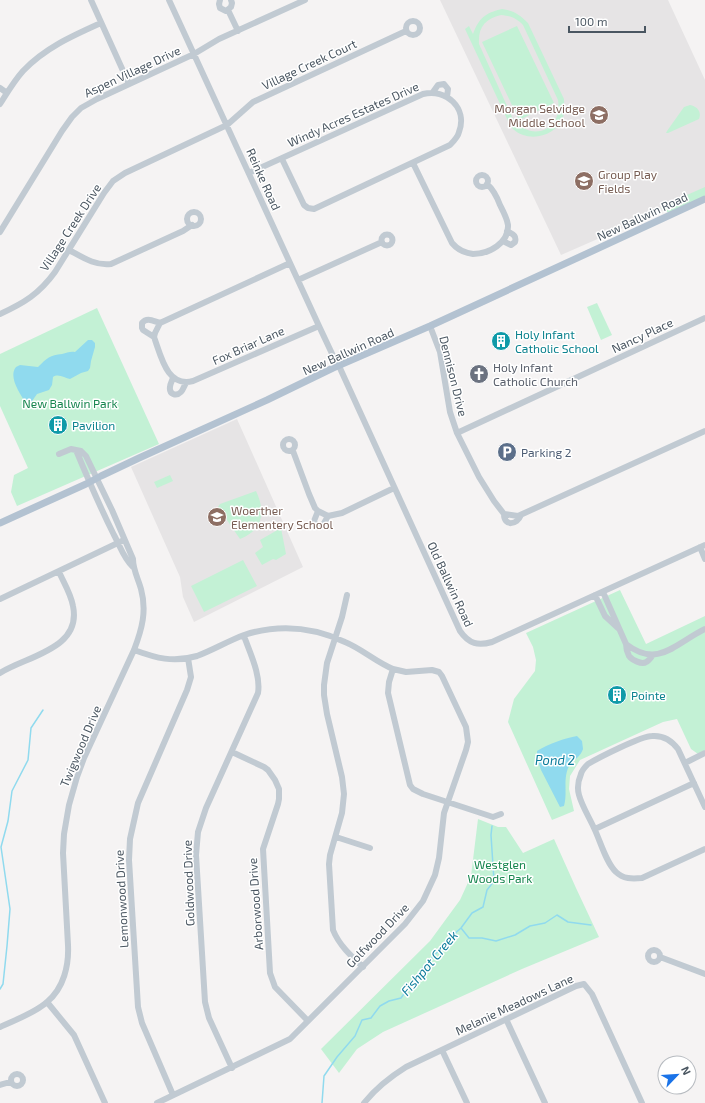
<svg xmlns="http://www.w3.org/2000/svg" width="705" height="1103" viewBox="0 0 705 1103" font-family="'Exo 2',sans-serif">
  <rect width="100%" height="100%" fill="#f5f3f3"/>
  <!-- education -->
  <path fill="#e6e4e5" d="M440 0H668L705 80V192L561 255Z
    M237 419 303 567 194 622 183 597 180 577 131 467Z"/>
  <!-- green -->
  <path fill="#c3f1d5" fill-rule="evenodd" d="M502 9C514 11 519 14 528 23L564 99C564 105 565 111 563 117 556 137 528 143 513 129 511 127 509 124 508 121L465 29 469 26 473 34C479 18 485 13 502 9ZM501 15C511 16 516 18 523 25L558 100C563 130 532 143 513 119L479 44C478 27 485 19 501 15Z
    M517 26 554 103 519 120 482 42Z
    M690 105C697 106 702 112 699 119L668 133H666L667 131 684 107Z
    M705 187V196L671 212C667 213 664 212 661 208L662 206Z
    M597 303 612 335 601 340 587 307Z
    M97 308 159 444 17 506 11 492 14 475 28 468 0 406V354Z
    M170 475 173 481 157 488 154 482Z
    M256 491C266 512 263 530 240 539L218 507 220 504Z
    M281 528 286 554 276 560 273 559 262 565 255 553 263 547 260 540Z
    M243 560 257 586 204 612 191 586Z
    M620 590 646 644 705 616V750L698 754 691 749 677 719 663 722 580 760 570 776 569 789 574 811 552 820 508 722 514 699 535 671 536 660 533 647 526 633Z
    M478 819 498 827H506L523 853 554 839 576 888 599 937 522 969 383 1032 357 1049 339 1073 321 1049 430 941 460 900 471 876Z"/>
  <!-- water -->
  <path fill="#90daee" d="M88 340H92L95 343V347L91 361 90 368 88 371 81 373 70 379C65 378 58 373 53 377L52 385 49 390 37 394 30 404H28L25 402C20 393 8 377 16 367L20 365 38 367C47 358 50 355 62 354 67 353 70 351 75 352Z
    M577 736 582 741 583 749C582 752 580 755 578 757 575 760 572 761 570 764 562 778 568 792 564 806L560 807 541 770 537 758V751C548 744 565 738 577 736Z"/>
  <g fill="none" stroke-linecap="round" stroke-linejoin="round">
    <!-- stream -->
    <path stroke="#90daee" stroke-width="1.5" d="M461 928 469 938H482L496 941 515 935 530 926 545 923 557 915 568 922 591 925
      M0 989 3 984 7 946 10 909 1 847 8 821 12 791 28 760 31 728 43 710
      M322 1103 324 1076 337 1057 355 1036 362 1020 371 1018 380 1006 389 1001 401 998 421 970 452 936 461 928 472 913 483 907 487 890 494 881 491 835 492 826"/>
    <!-- minor -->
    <path stroke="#c1cad2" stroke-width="6" d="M91 0 129 84
      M169 0 319 326 335 360 339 366 460 631C469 644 478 646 492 642L705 545
      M220 0 219 4 220 8 226 11 231 7 232 3 231 0
      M228 10 238 31
      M406 28a7 7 0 1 1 14 0a7 7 0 1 1-14 0Z
      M0 88 7 93
      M433 92 438 85 444 84 448 89 447 97
      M0 104C7 93 14 81 23 71 45 48 72 36 101 23
      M413 163 452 243C457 249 465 253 473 254 489 254 509 243 508 225 507 218 503 211 500 205 497 197 494 190 487 184
      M249 173 423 94C446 88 468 108 459 132 458 137 454 141 450 145L314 209 308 208 304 205 282 159
      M476 181a6 6 0 1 1 12 0a6 6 0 1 1-12 0Z
      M187 219a7 7 0 1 1 14 0a7 7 0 1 1-14 0Z
      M0 232 62 131 72 117 81 108 97 99 194 54 219 39 305 0
      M381.5 240a5.5 5.5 0 1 1 11 0a5.5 5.5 0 1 1-11 0Z
      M503 241 511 245 515 242C517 235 512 234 507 231
      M69 250C82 257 95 266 111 264L183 231 192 225
      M298 280 382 242
      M0 314C24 303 39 294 55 272L104 193 113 181 125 173 227 125 253 102 406 31
      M430 326 440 352 450 412 457 433 479 477 494 501 504 514 518 516 705 431
      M154 337C161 356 167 388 193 381L319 326
      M154 337 155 333 160 323 290 263
      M154 337 143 330 142 328V323C147 317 153 321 160 323
      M173 378C172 381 170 384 170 387 169 394 176 397 181 392 183 390 184 386 186 383
      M457 433 705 318
      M283 445a6 6 0 1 1 12 0a6 6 0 1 1-12 0Z
      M76 450C88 479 100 507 114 535 120 546 124 559 133 567
      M293 451 309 494 315 508 318 511 328 516 342 513 394 488
      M318 511 314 521C315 525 319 527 323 525L328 516
      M504 514C504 527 517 525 521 515
      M700 547 705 559
      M603 592 626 644C658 669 676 643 705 629
      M347 595 342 617 327 663 324 685V695L327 714 342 777 344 794 342 813 330 855 329 864 333 930C339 945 351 956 363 967
      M595 595 605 616 618 628
      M0 599 124 540
      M626 644C626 648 627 652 629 656 632 660 642 665 646 662 649 661 651 657 653 655
      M134 650C156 658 173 663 197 656 213 650 228 641 244 635 278 624 313 627 345 642 362 649 376 662 393 669L406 672 432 670 439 672 442 676 466 727 468 742 466 750 444 813 439 858 435 875 423 901 405 924 290 1039 157 1103
      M393 669 389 682 388 693 410 785 413 789 423 794 493 817 501 814
      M0 673C27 656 82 649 73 606 71 594 64 583 59 572
      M232 752 264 767 268 770 275 780 279 789V799L278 804 263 849 270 973 275 987 308 1021
      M685 763 705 753
      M705 807 678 749C672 741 663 735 652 736 641 736 598 758 588 764 585 767 582 770 581 774 578 781 577 788 579 795 582 806 589 817 594 828 600 840 606 863 616 872 623 879 632 879 642 878L705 849
      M595 829 694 783
      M336 837 370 848
      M648 956a6 6 0 1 1 12 0a6 6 0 1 1-12 0Z
      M660 957 705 974
      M47 1002 74 1035 105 1103
      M506 1019 545 1103
      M0 1027C15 1020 35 1013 47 1002 64 988 69 965 68 945L63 853 64 834 69 805 77 777 84 758 134 650C142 629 147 611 141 589 138 578 133 570 133 559L112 510 86 456 81 451 71 449 59 454
      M442 1050 467 1103
      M232 1068 209 1018 205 1002 196 855 198 832 206 808 258 693C261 675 250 653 244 636
      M11 1080a6 6 0 1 1 12 0a6 6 0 1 1-12 0Z
      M0 1085 10 1082
      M173 1095 142 1023 138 1007 129 860 130 839 138 803 187 690 191 677 188 658
      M364 1103C376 1088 390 1077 406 1067L576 986 584 984 592 994 642 1103"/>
    <!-- major -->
    <path stroke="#b3c2d1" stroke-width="7" d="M0 523 86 484 101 476 139 458 267 400 333 368 430 326 705 199"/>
  </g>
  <!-- icons -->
  <defs>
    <g id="school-disc" transform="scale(1)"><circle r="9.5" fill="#8d6e63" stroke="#fff"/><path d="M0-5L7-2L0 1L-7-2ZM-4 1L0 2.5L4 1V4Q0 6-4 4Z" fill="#fff"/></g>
    <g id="building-disc" transform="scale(1)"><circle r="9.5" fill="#0f9aa8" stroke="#fff"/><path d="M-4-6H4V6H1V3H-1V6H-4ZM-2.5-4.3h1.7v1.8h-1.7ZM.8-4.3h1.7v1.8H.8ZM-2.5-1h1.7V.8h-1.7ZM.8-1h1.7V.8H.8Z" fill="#fff"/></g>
    <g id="church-disc" transform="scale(1)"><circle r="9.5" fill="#6b7280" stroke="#fff"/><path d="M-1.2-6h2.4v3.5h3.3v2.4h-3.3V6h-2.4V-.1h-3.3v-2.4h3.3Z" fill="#fff"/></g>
    <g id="parking-disc" transform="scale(1)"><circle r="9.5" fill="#5c6f8a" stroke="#fff"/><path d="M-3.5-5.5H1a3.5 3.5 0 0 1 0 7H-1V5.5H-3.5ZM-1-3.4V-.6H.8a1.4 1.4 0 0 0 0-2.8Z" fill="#fff"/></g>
  </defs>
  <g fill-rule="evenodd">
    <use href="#school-disc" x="599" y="115"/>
    <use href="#school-disc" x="584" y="181"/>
    <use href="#building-disc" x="501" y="341"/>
    <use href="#church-disc" x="479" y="374"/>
    <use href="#building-disc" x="58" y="425"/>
    <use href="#parking-disc" x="507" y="452"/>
    <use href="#school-disc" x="217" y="517"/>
    <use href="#building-disc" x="617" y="695"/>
  </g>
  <g text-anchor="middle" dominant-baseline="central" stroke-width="3" stroke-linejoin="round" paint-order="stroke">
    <!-- street labels -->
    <g font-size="12" fill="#4a5661" stroke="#fff">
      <text transform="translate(309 64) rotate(-25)">Village Creek Court</text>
      <text transform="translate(132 71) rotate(-25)">Aspen Village Drive</text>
      <text transform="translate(353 114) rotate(-24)">Windy Acres Estates Drive</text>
      <text transform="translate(264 179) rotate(66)">Reinke Road</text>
      <text transform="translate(642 216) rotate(-25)">New Ballwin Road</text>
      <text transform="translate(70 227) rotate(-57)">Village Creek Drive</text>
      <text transform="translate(642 335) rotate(-25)">Nancy Place</text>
      <text transform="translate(248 345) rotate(-24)">Fox Briar Lane</text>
      <text transform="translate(348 351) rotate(-24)">New Ballwin Road</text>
      <text transform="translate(454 376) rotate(76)">Dennison Drive</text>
      <text transform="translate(451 584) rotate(65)">Old Ballwin Road</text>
      <text transform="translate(80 746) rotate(-67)">Twigwood Drive</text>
      <text transform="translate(188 883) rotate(-92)">Goldwood Drive</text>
      <text transform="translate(121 899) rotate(-93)">Lemonwood Drive</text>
      <text transform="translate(255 904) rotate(-94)">Arborwood Drive</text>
      <text transform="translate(377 935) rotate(-46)">Golfwood Drive</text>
      <text transform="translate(514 1004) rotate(-25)">Melanie Meadows Lane</text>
    </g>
    <!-- education labels -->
    <g font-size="12" fill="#785e54" stroke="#fff" text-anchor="start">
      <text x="585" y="108" text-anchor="end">Morgan Selvidge<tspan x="585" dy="14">Middle School</tspan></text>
      <text x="598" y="174">Group Play<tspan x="598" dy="14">Fields</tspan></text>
      <text x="231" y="510">Woerther<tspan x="231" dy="14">Elementery School</tspan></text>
    </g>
    <!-- culture labels -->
    <g font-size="12" fill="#0d838f" stroke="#fff" text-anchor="start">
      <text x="515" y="334">Holy Infant<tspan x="515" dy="14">Catholic School</tspan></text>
      <text x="72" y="425">Pavilion</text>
      <text x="631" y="695">Pointe</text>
    </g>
    <!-- worship labels -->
    <g font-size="12" fill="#5b616d" stroke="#fff" text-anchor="start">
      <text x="493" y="367">Holy Infant<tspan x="493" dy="14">Catholic Church</tspan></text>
    </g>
    <!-- park labels -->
    <g font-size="12" fill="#17864f" stroke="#fff">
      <text x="70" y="403">New Ballwin Park</text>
      <text x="500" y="864">Westglen<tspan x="500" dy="14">Woods Park</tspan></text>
    </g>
    <!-- service labels -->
    <g font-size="12" fill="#4e5e75" stroke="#fff" text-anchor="start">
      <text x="521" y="452">Parking 2</text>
    </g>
    <!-- water labels -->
    <g font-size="13" font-style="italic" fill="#0c7c9b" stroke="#fff">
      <text x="555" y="760">Pond 2</text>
      <text transform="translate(429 963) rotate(-50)">Fishpot Creek</text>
    </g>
  </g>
  <!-- north arrow -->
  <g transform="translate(677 1075) rotate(65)"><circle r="19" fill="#ffffff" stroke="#b7bbc0"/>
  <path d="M0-3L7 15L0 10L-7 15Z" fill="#1a73e8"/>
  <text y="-6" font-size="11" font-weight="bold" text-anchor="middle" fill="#4a5661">N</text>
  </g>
  <!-- scale -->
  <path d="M569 26v6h76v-6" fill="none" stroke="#4a5661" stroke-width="2"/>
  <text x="575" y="26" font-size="12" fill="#4a5661" stroke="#ffffff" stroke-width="3" paint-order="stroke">100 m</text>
</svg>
